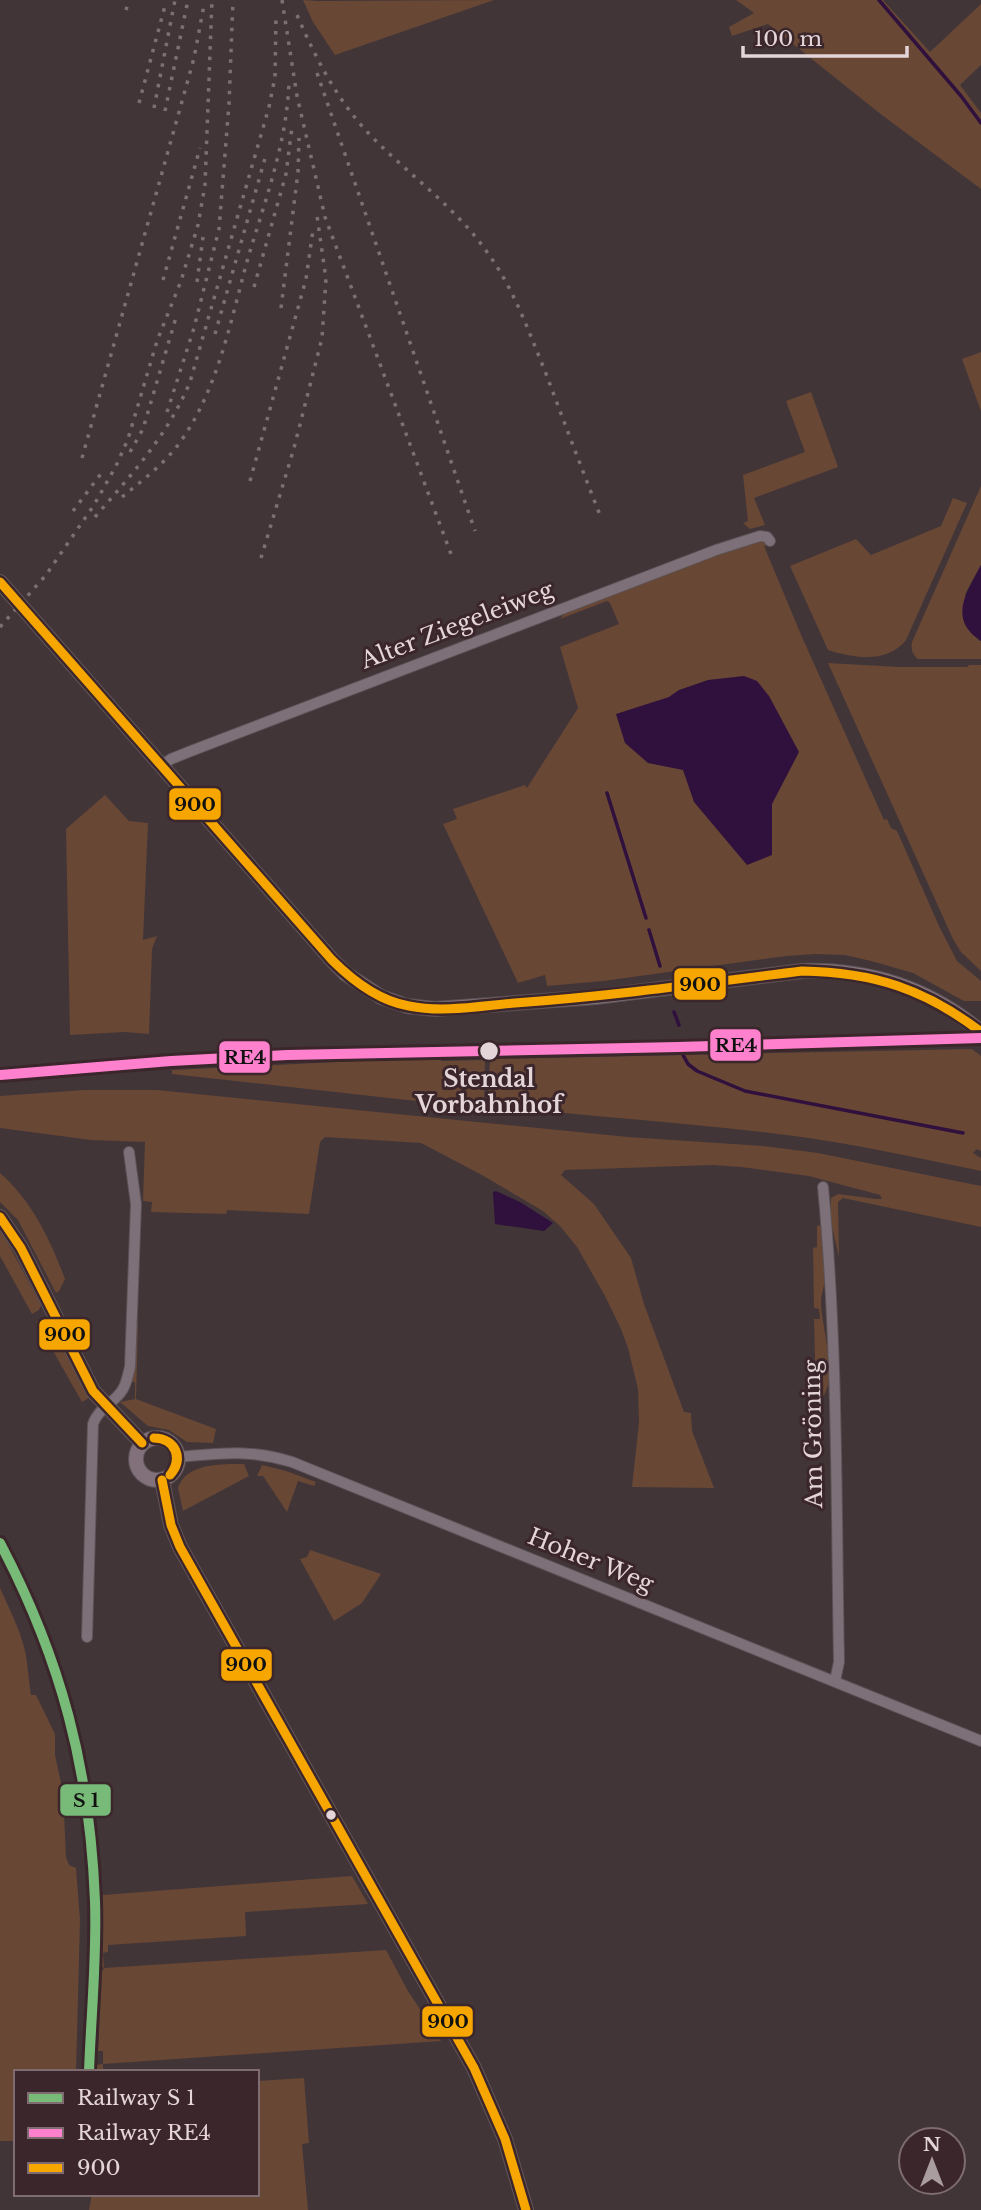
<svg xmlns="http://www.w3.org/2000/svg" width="981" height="2210" viewBox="0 0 981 2210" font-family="'Libre Baskerville',serif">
  <rect width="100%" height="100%" fill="#413538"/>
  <!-- green -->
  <path fill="#684735" d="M303 0 317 1 494 0 335 55 313 22Z
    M736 0H883L930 52 981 4V65L960 85 981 113V189L878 112 768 24 732 36 729 27 754 13Z
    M981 352V411L962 359Z
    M811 392 838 467 754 498 765 525 750 529 743 523 748 521 743 475 805 452 786 401Z
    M981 486V565L965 594 978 640 981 641V659H918C912 654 911 650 912 642Z
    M953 498 967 503 906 640C887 664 854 658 828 650L790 566 856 539 871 555 941 526Z
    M760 538 769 545 764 546 802 637 884 820 887 819 891 828 897 831 939 926 957 961 981 981V1001H964L913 973 875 962 845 955 815 954 786 956 603 981 547 986 545 975 518 983 443 824 457 819 453 809 525 785 527 788 578 708 560 647 619 624 610 603 607 601 560 619 566 611Z
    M828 663 899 667H967L969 665H981V971L961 952 953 939Z
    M105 795 129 821 148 823 143 940 157 936 152 949 149 1034 125 1032 70 1035 66 829Z
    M972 1049 981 1056V1151L977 1149 973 1153 981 1158V1171C917 1158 852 1143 786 1135 693 1123 598 1117 504 1107V1100L488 1099 490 1059Z
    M441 1057V1061L485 1060 484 1105H471L470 1107 172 1074V1070Z
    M84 1090H157L628 1137 763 1146 818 1153 981 1186V1227L843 1198 838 1202 839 1257 831 1222V1198L838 1194 876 1199H882L880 1195 809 1176 741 1167 712 1165 565 1170 561 1175 594 1204 631 1258 644 1304 684 1412 691 1413 692 1431 714 1488 632 1487 639 1422 638 1389 628 1348 621 1329 605 1296 577 1247 560 1226 543 1211 480 1174 421 1143 325 1137 320 1142 309 1214 227 1210 226 1214 151 1212 152 1202 143 1201 145 1142 91 1140 0 1128V1096Z
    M0 1173C32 1201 50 1239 65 1279L59 1291 56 1293 18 1220 0 1202Z
    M820 1225C826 1240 826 1269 824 1285 823 1290 821 1296 821 1301 821 1327 839 1376 822 1398L816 1400 814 1319H820L819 1309 814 1308 813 1248 817 1247V1226Z
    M0 1228 41 1305 39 1310 32 1314 0 1256Z
    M36 1321 51 1323 89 1398 82 1402Z
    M135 1325H138L136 1399 216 1429 213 1443 187 1442 169 1430 148 1426 120 1402 135 1399V1382H129Z
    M244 1464 249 1476 183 1511 178 1488C186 1463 221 1464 244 1464Z
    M262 1465 286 1471 316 1482 314 1486 298 1481 287 1512 263 1476H257Z
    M310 1550 381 1574 362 1603 334 1621 300 1559 307 1557Z
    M0 1588C9 1609 20 1629 25 1651 28 1665 29 1683 31 1695H36L55 1734V1755L63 1792 66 1857 69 1865 76 1868 80 1920 76 2072H16V2141H0Z
    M352 1876 368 1904 245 1912 246 1936 108 1945V1952L103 1953 104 1968 386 1950 408 1991 441 2041 103 2064V2072H95L96 2065 103 2064V2051H98L101 1971 104 1969 101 1964 103 1895Z
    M304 2078 309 2143 302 2144 308 2210H89L92 2194H257V2081Z"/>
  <!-- water -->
  <path fill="#30103d" d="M981 565V641C947 619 967 592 981 565Z
    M744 676 757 681 769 696 799 752 772 804V855L747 865 694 802 683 770 648 763 625 743 616 714 669 697 679 690 708 680Z
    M496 1191 520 1202 553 1223 544 1231 495 1224 493 1192Z"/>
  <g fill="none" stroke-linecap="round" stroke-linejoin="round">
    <!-- stream -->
    <path stroke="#30103d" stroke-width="3.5" d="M879 0 961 96 981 123
      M607 793 646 918
      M649 930 660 966
      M674 1012 679 1025
      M682 1053 688 1064 697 1071 745 1091 963 1133"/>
    <!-- street casing -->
    <g stroke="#5d5356" stroke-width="12">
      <path id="street" d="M161 766 171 759 191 751 716 550 760 536 767 537 770 541
        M823 1187C838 1344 836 1504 839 1662L835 1681
        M178 1457C221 1453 250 1449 292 1462L981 1741
        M87 1637 93 1424C98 1408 115 1403 123 1389 127 1382 128 1374 130 1367L136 1204 129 1152"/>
    </g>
    <!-- secondary casing -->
    <g stroke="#5d5356" stroke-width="16">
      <path id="secondary" d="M0 582 332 960 346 974 381 997 407 1006 435 1009 596 997 802 971C869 969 929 988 981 1032
        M0 1217 21 1248 93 1391 142 1443
        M136 1459a21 21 0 1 1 42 0a21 21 0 1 1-42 0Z
        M162 1480 171 1525 180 1547 474 2068 505 2139 526 2210"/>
    </g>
    <!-- street -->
    <use href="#street" stroke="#7e7079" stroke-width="10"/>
    <!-- secondary -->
    <use href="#secondary" stroke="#82717b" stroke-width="14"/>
    <!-- rail -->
    <path stroke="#7c7075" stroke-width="3.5" stroke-dasharray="3.5 7" stroke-linecap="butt" d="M282 0 297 96 325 217 451 554
      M126 10 129 0
      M297 15C317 61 339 104 375 140 412 177 457 209 487 252 514 289 528 330 545 371 563 419 581 467 600 515
      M317 73 475 531
      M139 103 166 2
      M154 108 175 0
      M165 111 188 0
      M163 280 200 148
      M197 282 204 230
      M254 287 286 174 292 127
      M281 308 298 172 299 138
      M215 334 266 155
      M167 412 194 328 219 229 229 104 233 0
      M130 452 143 429 177 314
      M82 458 181 105 194 58 204 5
      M250 481 306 279 313 230
      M122 497C144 479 167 462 183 438 219 385 231 319 248 258 265 201 287 142 289 82
      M73 511 103 471
      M95 517C132 474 168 435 190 382L269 107 275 77 276 18
      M261 558 294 448 322 338 326 279 317 216
      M0 627 46 575 94 505 116 466 128 439 157 341 181 281 198 225 205 185 212 0"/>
    <!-- bus-1 casing -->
    <g stroke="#3b262b" stroke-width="14">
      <path id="bus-1" d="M0 582 332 960C353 981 379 1001 409 1006 443 1013 480 1006 515 1003 611 996 706 983 802 971 873 972 925 989 981 1032
        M0 1217 21 1248 93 1391 142 1443
        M154 1438C176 1438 185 1460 170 1475
        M154 1438C177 1439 182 1459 170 1475
        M162 1480 171 1525 180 1547 474 2068 505 2139 526 2210"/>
    </g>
    <!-- bus-1 -->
    <use href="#bus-1" stroke="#f7a600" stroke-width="9"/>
    <!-- rail-1 casing -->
    <g stroke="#3b262b" stroke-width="16">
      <path id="rail-1" d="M0 1543C61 1659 90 1769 95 1901 97 1958 91 2015 89 2072"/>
    </g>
    <!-- rail-2 casing -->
    <g stroke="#3b262b" stroke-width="16">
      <path id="rail-2" d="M0 1075 171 1061 287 1055 678 1047 981 1038"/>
    </g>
    <!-- rail-1 -->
    <use href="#rail-1" stroke="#78ba78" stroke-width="10"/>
    <!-- rail-2 -->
    <use href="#rail-2" stroke="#ff80cc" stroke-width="10"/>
  </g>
  <!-- markers -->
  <g fill="#e3d5d8" stroke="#3b262b" stroke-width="2.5">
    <circle cx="489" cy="1051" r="10"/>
    <circle cx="331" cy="1815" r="6"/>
  </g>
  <g text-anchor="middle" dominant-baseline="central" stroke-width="6" stroke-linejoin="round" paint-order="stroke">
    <!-- street labels -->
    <g font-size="23" fill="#e3d5d8" stroke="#3b262b">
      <text transform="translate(457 625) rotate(-21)">Alter Ziegeleiweg</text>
      <text transform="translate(813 1434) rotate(-91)">Am Gröning</text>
      <text transform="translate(591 1560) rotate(22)">Hoher Weg</text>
    </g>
    <!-- stop labels -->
    <g font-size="23" font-weight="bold" fill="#e3d5d8" stroke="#3b262b">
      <text x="489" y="1079">Stendal<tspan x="489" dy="26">Vorbahnhof</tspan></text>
    </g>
  </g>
  <g stroke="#3b262b" stroke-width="2.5">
    <rect x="168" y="787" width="54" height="34" rx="7" fill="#f7a600"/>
    <rect x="673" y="967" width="54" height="34" rx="7" fill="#f7a600"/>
    <rect x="709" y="1028" width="53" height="34" rx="7" fill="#ff80cc"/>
    <rect x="218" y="1040" width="53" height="34" rx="7" fill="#ff80cc"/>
    <rect x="38" y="1318" width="53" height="33" rx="7" fill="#f7a600"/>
    <rect x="220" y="1648" width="53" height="34" rx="7" fill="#f7a600"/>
    <rect x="59" y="1783" width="53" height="34" rx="7" fill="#78ba78"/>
    <rect x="421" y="2005" width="53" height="33" rx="7" fill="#f7a600"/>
  </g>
  <g font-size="19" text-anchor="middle" font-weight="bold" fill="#111">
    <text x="195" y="811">900</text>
    <text x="700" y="991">900</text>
    <text x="736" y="1052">RE4</text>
    <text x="245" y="1064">RE4</text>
    <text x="65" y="1341">900</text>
    <text x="246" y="1671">900</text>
    <text x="86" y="1807">S 1</text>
    <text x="448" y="2028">900</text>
  </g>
  <!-- legend -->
  <rect x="14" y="2070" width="245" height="126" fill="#3b262b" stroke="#7e6c70" stroke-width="2"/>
  <rect x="28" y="2093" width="35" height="10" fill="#78ba78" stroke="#7e6c70" stroke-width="2"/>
  <text x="77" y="2105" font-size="21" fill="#e3d5d8">Railway S 1</text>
  <rect x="28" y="2128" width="35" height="10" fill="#ff80cc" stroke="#7e6c70" stroke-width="2"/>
  <text x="77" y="2140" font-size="21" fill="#e3d5d8">Railway RE4</text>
  <rect x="28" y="2163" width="35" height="10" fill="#f7a600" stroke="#7e6c70" stroke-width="2"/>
  <text x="77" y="2175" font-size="21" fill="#e3d5d8">900</text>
  <!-- north arrow -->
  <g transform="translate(932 2161)"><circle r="33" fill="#3b262b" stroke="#7e6c70" stroke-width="2"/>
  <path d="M0-5L12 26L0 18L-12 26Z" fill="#aa9da0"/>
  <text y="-10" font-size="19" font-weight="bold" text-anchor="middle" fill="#e3d5d8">N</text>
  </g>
  <!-- scale -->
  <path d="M743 46v10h164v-10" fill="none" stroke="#e3d5d8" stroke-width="3.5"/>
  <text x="754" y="46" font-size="21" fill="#e3d5d8" stroke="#3b262b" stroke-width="5" paint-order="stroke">100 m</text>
</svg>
